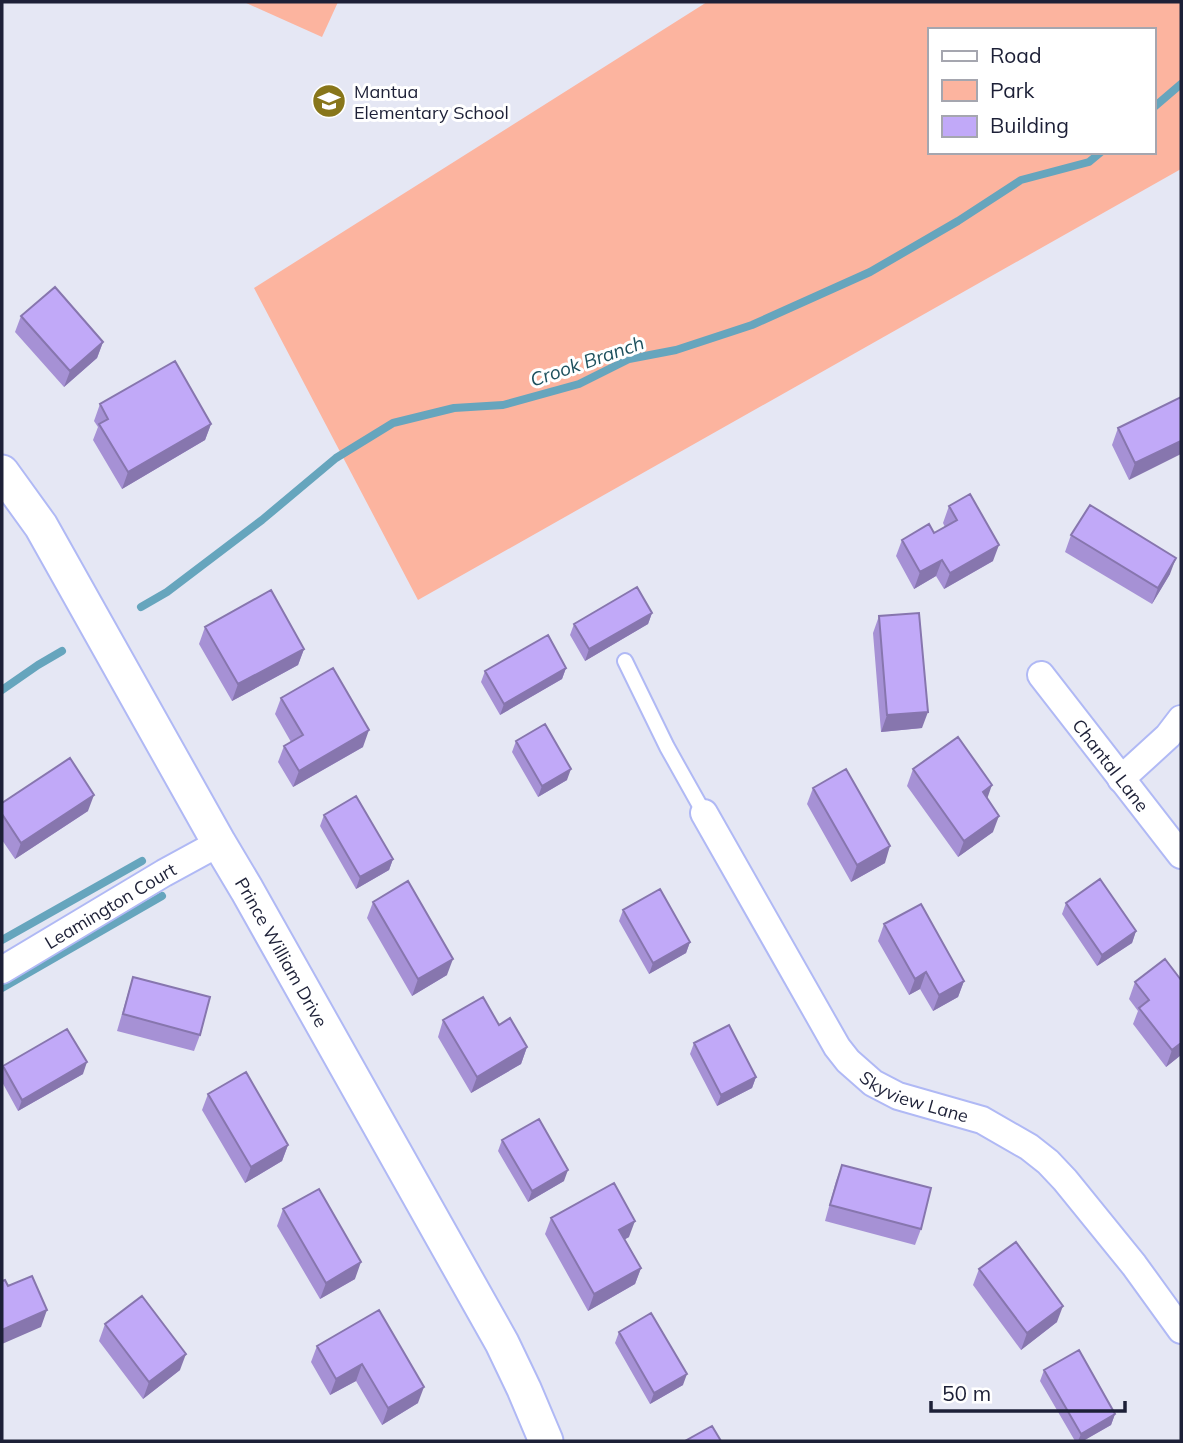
<svg xmlns="http://www.w3.org/2000/svg" width="1183" height="1443" viewBox="0 0 1183 1443" font-family="Mulish,sans-serif">
  <rect width="100%" height="100%" fill="#e5e7f4"/>
  <!-- green -->
  <path fill="#fcb49f" fill-rule="evenodd" d="M244 2H338L322 37Z
    M707 2H1179L1181 6V169L418 600 254 288ZM929 30H1153V152H929Z"/>
  <g fill="none" stroke-linecap="round" stroke-linejoin="round">
    <!-- stream -->
    <path stroke="#66a5bd" stroke-width="8" d="M1153 108 1181 84
      M141 607 167 592 262 520 336 458 393 423 454 408 503 405 579 384 629 359 676 350 752 325 870 272 958 221 1021 180 1089 162 1101 152
      M2 690 38 665 62 651
      M2 940 142 861
      M2 988 162 896"/>
    <!-- service casing -->
    <g stroke="#b0b9f5" stroke-width="18">
      <path id="service" d="M625 661 667 747 704 813"/>
    </g>
    <!-- minor casing -->
    <g stroke="#b0b9f5" stroke-width="30">
      <g id="minor">
        <path id="s1" d="M1041 675 1181 855"/>
        <path d="M1121 779 1168 736 1181 719"/>
        <path id="s2" d="M704 813 837 1047 848 1061 873 1083 898 1096 982 1120 1029 1147 1048 1162 1065 1180 1134 1265 1181 1330"/>
        <path id="s3" d="M2 970 164 873 219 843"/>
      </g>
    </g>
    <!-- tertiary casing -->
    <g stroke="#b0b9f5" stroke-width="37">
      <g id="tertiary">
        <path id="s4" d="M2 472 41 526 219 843 247 890 502 1343 524 1389 546 1441"/>
      </g>
    </g>
    <!-- service -->
    <use href="#service" stroke="#fff" stroke-width="14"/>
    <!-- minor -->
    <use href="#minor" stroke="#fff" stroke-width="26"/>
    <!-- tertiary -->
    <use href="#tertiary" stroke="#fff" stroke-width="33"/>
  </g>
  <!-- wall -->
  <path fill="#a691d5" d="M21 316 103 342 97 358 64 387 15 332Z
    M1181 397 1129 480 1112 445 1118 428Z
    M100 404 211 424 205 440 122 489 93 440 98 427 94 421Z
    M949 506 993 561 944 589 936 576 914 589 896 556 902 540 934 533 945 527 943 523Z
    M1071 535 1170 574 1152 604 1065 552Z
    M652 613 648 624 585 661 570 635 574 624Z
    M879 616 922 728 881 732 873 633Z
    M205 627 304 649 298 665 232 701 199 644Z
    M566 668 562 679 500 715 481 682 485 671Z
    M281 698 363 747 293 787 278 762 284 746 291 742 275 714Z
    M516 741 567 780 538 797 512 752Z
    M913 769 987 799 993 832 958 857 907 786Z
    M813 788 885 863 851 882 807 804Z
    M2 803 88 811 15 859 2 840Z
    M324 815 393 859 389 870 356 889 320 826Z
    M373 902 447 975 412 996 367 918Z
    M1066 903 1136 931 1132 943 1097 966 1062 914Z
    M623 910 690 942 686 953 649 974 619 921Z
    M884 924 964 981 958 997 933 1011 920 989 909 995 878 941Z
    M133 977 200 1035 194 1051 117 1031 128 993Z
    M1181 980V1055L1166 1067 1133 1024 1138 1011 1129 999 1135 982Z
    M443 1020 499 1025 527 1047 521 1064 471 1093 438 1037Z
    M694 1043 756 1077 752 1088 717 1106 690 1054Z
    M3 1066 83 1074 18 1111 2 1082V1069Z
    M208 1094 288 1145 282 1161 245 1183 202 1110Z
    M502 1140 564 1181 528 1202 498 1151Z
    M842 1165 921 1229 915 1245 825 1221 836 1181Z
    M283 1209 355 1279 320 1299 277 1226Z
    M551 1218 629 1237 625 1239 641 1268 635 1284 588 1311 545 1234Z
    M979 1269 1057 1322 1021 1350 973 1285Z
    M379 1310 418 1403 382 1425 356 1381 330 1395 311 1362 317 1346Z
    M105 1324 180 1370 143 1399 99 1341Z
    M619 1332 683 1385 650 1404 615 1343Z
    M1044 1370 1115 1414 1111 1425 1083 1441H1075L1040 1381Z"/>
  <!-- shaded-wall -->
  <path fill="#8776ae" d="M103 342 97 358 64 387 70 371Z
    M211 424 205 440 122 489 128 472Z
    M1181 441V454L1129 480 1135 463Z
    M999 545 993 561 944 589 950 573Z
    M1176 558 1170 574 1152 604 1158 588Z
    M942 560 936 576 914 589 920 572Z
    M652 613 648 624 585 661 589 649Z
    M304 649 298 665 232 701 238 684Z
    M566 668 562 679 500 715 504 704Z
    M928 712 922 728 881 732 887 715Z
    M369 730 363 747 293 787 299 771Z
    M571 769 567 780 538 797 542 786Z
    M992 785 986 802 983 792Z
    M94 795 88 811 15 859 21 843Z
    M999 816 993 832 958 857 964 841Z
    M890 846 885 863 851 882 857 865Z
    M393 859 389 870 356 889 360 877Z
    M1136 931 1132 943 1097 966 1102 955Z
    M690 942 686 953 649 974 653 963Z
    M453 959 447 975 412 996 418 979Z
    M926 972 920 989 909 995 915 979Z
    M964 981 958 997 933 1011 939 995Z
    M1181 1043V1055L1166 1067 1172 1050Z
    M527 1047 521 1064 471 1093 477 1077Z
    M87 1062 83 1074 18 1111 22 1100Z
    M756 1077 752 1088 717 1106 721 1095Z
    M288 1145 282 1161 245 1183 251 1167Z
    M568 1170 564 1181 528 1202 532 1191Z
    M635 1221 629 1237 613 1246 619 1230Z
    M361 1262 355 1279 320 1299 326 1283Z
    M641 1268 635 1284 588 1311 594 1294Z
    M1063 1306 1057 1322 1021 1350 1027 1333Z
    M47 1310 41 1327 2 1344V1330Z
    M186 1354 180 1370 143 1399 149 1382Z
    M362 1364 356 1381 330 1395 336 1379Z
    M687 1374 683 1385 650 1404 654 1393Z
    M424 1387 418 1403 382 1425 388 1408Z
    M1115 1414 1111 1425 1083 1441H1078L1081 1434Z"/>
  <!-- building -->
  <path fill="#c1a9f8" stroke="#8776ae" stroke-width="2" d="M55 287 103 342 70 371 21 316Z
    M175 361 211 424 128 472 99 424 108 419 100 404Z
    M1181 397V441L1135 463 1118 428Z
    M970 494 999 545 950 573 942 560 920 572 902 540 929 524 934 533 957 520 949 506Z
    M1090 505 1176 558 1158 588 1071 535Z
    M637 587 652 613 589 649 574 624Z
    M271 590 304 649 238 684 205 627Z
    M919 613 928 712 887 715 879 616Z
    M548 635 566 668 504 704 485 671Z
    M333 668 369 730 299 771 284 746 303 735 281 698Z
    M545 724 571 769 542 786 516 741Z
    M958 737 992 785 983 792 999 816 964 841 913 769Z
    M70 758 94 795 21 843 2 814V803Z
    M846 769 890 846 857 865 813 788Z
    M356 796 393 859 360 877 324 815Z
    M1100 879 1136 931 1102 955 1066 903Z
    M408 881 453 959 418 979 373 902Z
    M660 889 690 942 653 963 623 910Z
    M921 904 964 981 939 995 926 972 915 979 884 924Z
    M1165 959 1181 980V1043L1172 1050 1139 1008 1149 1000 1135 982Z
    M133 977 210 997 200 1035 123 1014Z
    M483 997 499 1025 510 1018 527 1047 477 1077 443 1020Z
    M729 1025 756 1077 721 1095 694 1043Z
    M67 1029 87 1062 22 1100 3 1066Z
    M246 1072 288 1145 251 1167 208 1094Z
    M539 1119 568 1170 532 1191 502 1140Z
    M842 1165 931 1188 921 1229 830 1205Z
    M614 1183 635 1221 619 1230 641 1268 594 1294 551 1218Z
    M319 1189 361 1262 326 1283 283 1209Z
    M1016 1242 1063 1306 1027 1333 979 1269Z
    M32 1276 47 1310 2 1330V1281L5 1280 8 1286Z
    M142 1296 186 1354 149 1382 105 1324Z
    M379 1310 424 1387 388 1408 362 1364 336 1379 317 1346Z
    M651 1313 687 1374 654 1393 619 1332Z
    M1079 1350 1115 1414 1081 1434 1044 1370Z
    M712 1426 721 1441H685Z"/>
  <!-- icons -->
  <defs>
    <g id="school-disc" transform="scale(1.75)"><circle r="9.5" fill="#88761a" stroke="#fff"/><path d="M0-5L7-2L0 1L-7-2ZM-4 1L0 2.5L4 1V4Q0 6-4 4Z" fill="#fff"/></g>
  </defs>
  <g fill-rule="evenodd">
    <use href="#school-disc" x="329" y="101"/>
  </g>
  <g text-anchor="middle" dominant-baseline="central" stroke-width="6" stroke-linejoin="round" paint-order="stroke">
    <!-- poi labels -->
    <g font-size="18" fill="#1d2037" stroke="#fff" text-anchor="start">
      <text x="354" y="91">Mantua<tspan x="354" dy="21">Elementary School</tspan></text>
    </g>
    <!-- street labels -->
    <g font-size="18" fill="#1d2037" stroke="#fff">
      <text stroke="none"><textPath href="#s1" startOffset="114">Chantal Lane</textPath></text>
      <text stroke="none"><textPath href="#s3" startOffset="126">Leamington Court</textPath></text>
      <text stroke="none"><textPath href="#s4" startOffset="556">Prince William Drive</textPath></text>
      <text stroke="none"><textPath href="#s2" startOffset="364">Skyview Lane</textPath></text>
    </g>
    <!-- water labels -->
    <g font-size="19" font-style="italic" fill="#1d505d" stroke="#fff">
      <text transform="translate(587 361) rotate(-19)">Crook Branch</text>
    </g>
  </g>
  <!-- border -->
  <rect width="1183" height="1443" fill="none" stroke="#1d2037" stroke-width="7"/>
  <!-- legend -->
  <rect x="928" y="28" width="228" height="126" fill="#ffffff" stroke="#a5a6af" stroke-width="2"/>
  <rect x="942" y="51" width="35" height="10" fill="#ffffff" stroke="#a5a6af" stroke-width="2"/>
  <text x="990" y="63" font-size="21" fill="#1d2037">Road</text>
  <rect x="942" y="80" width="35" height="21" fill="#fcb49f" stroke="#a5a6af" stroke-width="2"/>
  <text x="990" y="98" font-size="21" fill="#1d2037">Park</text>
  <rect x="942" y="116" width="35" height="21" fill="#c1a9f8" stroke="#a5a6af" stroke-width="2"/>
  <text x="990" y="133" font-size="21" fill="#1d2037">Building</text>
  <!-- scale -->
  <path d="M931 1401v10h194v-10" fill="none" stroke="#1d2037" stroke-width="3.5"/>
  <text x="942" y="1401" font-size="21" fill="#1d2037" stroke="#ffffff" stroke-width="5" paint-order="stroke">50 m</text>
</svg>
